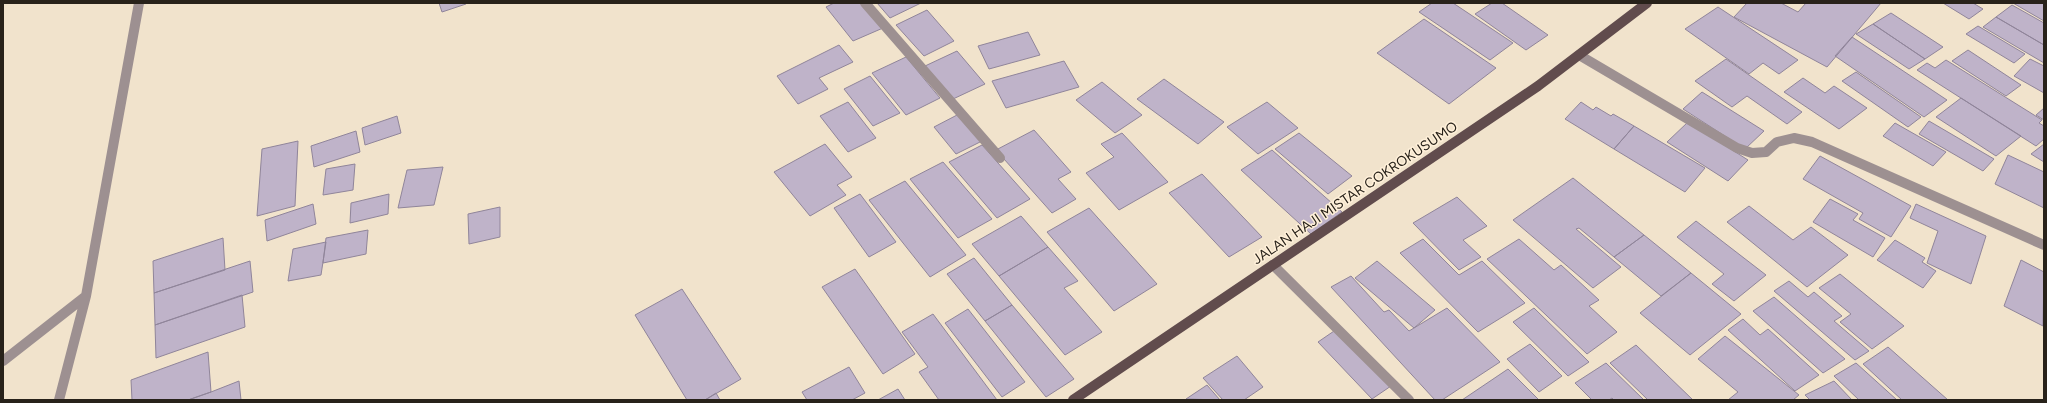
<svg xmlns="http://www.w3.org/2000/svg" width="2047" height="403" viewBox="0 0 2047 403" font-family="Figtree,sans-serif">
  <rect width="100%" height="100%" fill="#f1e3cc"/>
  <!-- building -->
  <path fill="#bfb3c9" stroke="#90859a" d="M439 3H465L466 4 442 12Z
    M834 3H862L883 28 853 41 826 7Z
    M877 3H921L890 18Z
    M1432 3H1453L1513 43 1490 60 1419 12Z
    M1492 3H1502L1548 35 1526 50 1475 14Z
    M1747 3H1781L1798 12 1806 3H1881L1827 67 1734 17Z
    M1943 3H1973L1983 9 1969 19Z
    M2013 3H2044V21Z
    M2012 5 2044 23V45L1996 17Z
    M1718 7 1798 60 1779 74 1763 63 1749 74 1685 29Z
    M927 10 954 41 924 56 896 25Z
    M1891 13 1943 47 1925 59 1873 24Z
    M1996 17 2044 45V63L1983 27Z
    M1424 19 1496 68 1449 104 1377 53Z
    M1873 24 1925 59 1909 69 1856 34Z
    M1978 26 2025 54 2014 63 1966 34Z
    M1028 32 1040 55 989 69 978 46Z
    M1852 37 1947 100 1924 117 1835 56Z
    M839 45 853 62 819 78 828 89 798 104 777 76Z
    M1968 50 2021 85 2006 96 1952 61Z
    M957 51 985 84 953 99 925 66Z
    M906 57 940 98 906 115 872 73Z
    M1726 59 1802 112 1787 124 1747 96 1732 107 1695 81Z
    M2030 59 2044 66V93L2014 76Z
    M1946 60 2042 120 2039 123 2044 126V139L2036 146 1917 70 1927 63 1935 68Z
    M1064 61 1079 87 1006 108 992 81Z
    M1856 72 1921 117 1908 127 1842 81Z
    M870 76 900 113 873 126 844 89Z
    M1803 78 1825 93 1834 86 1867 108 1839 129 1784 92Z
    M1164 79 1224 122 1198 144 1137 99Z
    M1102 82 1142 115 1115 133 1076 100Z
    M1702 92 1764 131 1745 149 1683 109Z
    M1961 98 2021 136 1996 156 1936 117Z
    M848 102 876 138 848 152 820 116Z
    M1267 102 1298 128 1258 154 1227 127Z
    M1581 102 1593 110 1596 107 1611 116 1613 114 1634 126 1614 149 1565 119Z
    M2044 108V120L2036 115Z
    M959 114 982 141 956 154 934 127Z
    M397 116 401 133 365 145 362 128Z
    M1929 121 1994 159 1983 171 1919 134Z
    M1688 122 1748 160 1728 181 1667 142Z
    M1895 123 1946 152 1933 166 1883 136Z
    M1634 126 1705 168 1685 192 1614 149Z
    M1034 130 1071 172 1058 179 1076 199 1052 213 996 150Z
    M356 131 360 152 314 167 311 146Z
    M1122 133 1168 182 1119 210 1086 173 1114 157 1101 144Z
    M1299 133 1352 176 1328 194 1275 149Z
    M298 141 295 206 257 216 262 149Z
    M825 144 852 177 837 185 846 195 810 216 774 172Z
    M2044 144V162L2031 154Z
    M982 145 1030 199 997 218 949 162Z
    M1272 150 1342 212 1311 234 1241 170Z
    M2008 155 2044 172V208L1995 184Z
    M1820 156 1911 206 1891 237 1859 219 1863 213 1803 179Z
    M943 162 992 219 958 238 910 179Z
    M355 164 353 190 323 195 326 169Z
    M443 167 434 205 398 208 407 170Z
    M1202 174 1262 237 1229 257 1169 193Z
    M1573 178 1644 235 1614 257 1579 228 1576 229 1621 267 1593 288 1513 220Z
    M905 181 966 255 930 277 869 200Z
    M389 194 388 214 350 223 351 203Z
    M860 194 896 242 869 257 834 208Z
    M1457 197 1487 226 1463 240 1481 257 1459 270 1413 223Z
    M1830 199 1858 214 1853 220 1885 238 1873 257 1813 222Z
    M313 204 316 224 267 241 265 220Z
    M1916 204 1986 236 1971 284 1927 263 1938 231 1910 218Z
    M1749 206 1793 240 1811 227 1848 255 1807 287 1727 222Z
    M500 207V237L469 244 468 214Z
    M1089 208 1157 284 1114 311 1047 232Z
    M1021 216 1048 247 999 276 972 244Z
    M1696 221 1766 275 1734 301 1712 284 1724 274 1677 237Z
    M368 230 366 254 323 263 326 238Z
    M1644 235 1691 273 1661 296 1614 257Z
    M223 238 225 270 154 293 153 261Z
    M1423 239 1459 275 1482 261 1525 303 1478 332 1400 253Z
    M1519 239 1554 270 1561 265 1599 300 1589 306 1617 332 1587 354 1487 259Z
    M1895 240 1925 258 1922 262 1936 271 1923 288 1877 260Z
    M326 242 321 275 288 281 293 249Z
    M1048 247 1078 281 1064 288 1102 332 1065 355 999 276Z
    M974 258 1012 305 985 321 947 274Z
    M2021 260 2044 272 2043 326 2004 306Z
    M250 261 253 292 155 325 154 293Z
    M1377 261 1435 310 1414 328 1355 278Z
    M855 269 915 354 883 374 822 287Z
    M1691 273 1741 314 1690 355 1640 313Z
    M1840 274 1904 326 1872 349 1840 322 1851 314 1819 288Z
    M1351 276 1384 312 1389 310 1409 331 1447 308 1500 362 1442 400H1435L1331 287Z
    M1789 281 1808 297 1814 292 1842 316 1834 321 1869 351 1855 360 1774 291Z
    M682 289 741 379 705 400H687L635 315Z
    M242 295 245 327 156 358 155 325Z
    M1774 297 1845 359 1823 373 1753 311Z
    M1012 305 1074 379 1046 397 985 321Z
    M1534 308 1589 362 1568 376 1513 322Z
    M968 309 1025 382 1002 397 945 323Z
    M933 314 997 400H939L919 372 928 367 902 332Z
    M1743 319 1760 335 1768 329 1819 375 1795 391 1728 330Z
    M1337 329 1391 386 1372 399 1318 342Z
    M1725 336 1799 395 1793 400H1728L1738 392 1698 359Z
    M1530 344 1562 376 1539 392 1507 359Z
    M1636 345 1693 400H1648L1610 363Z
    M1888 347 1948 400H1902L1863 364Z
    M208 352 211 392 188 400H132L131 380Z
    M1237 356 1263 387 1244 400H1223L1203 378Z
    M1606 363 1644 400H1614L1612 398 1609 400H1592L1575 383Z
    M1856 363 1897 400H1859L1834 376Z
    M849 367 865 393 852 400H807L802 392Z
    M1508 369 1539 400H1462Z
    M239 381 241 400H188L211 392Z
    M1834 381 1852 400H1810L1805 395Z
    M1207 385 1220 400 1186 399Z
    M898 389 905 400H878Z
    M716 393 720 400H705Z"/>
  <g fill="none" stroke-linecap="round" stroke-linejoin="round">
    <!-- minor -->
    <path stroke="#9d9091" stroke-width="10" d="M865 3 1000 158
      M1579 55 1737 148 1752 153 1766 152 1777 142 1794 138 1812 142 2044 245
      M1273 265 1409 400
      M3 361 86 296
      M59 400 86 296 139 3"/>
    <!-- major -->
    <path stroke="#614c4d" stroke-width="10" d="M1073 400 1538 86 1647 3"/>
  </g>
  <g text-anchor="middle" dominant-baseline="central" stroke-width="3" stroke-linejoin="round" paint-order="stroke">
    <!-- street labels -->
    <g font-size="14" fill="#28221a" stroke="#fff0d9">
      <text transform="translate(1355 193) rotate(-34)">JALAN HAJI MISTAR COKROKUSUMO</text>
    </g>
  </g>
  <!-- border -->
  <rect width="2047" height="403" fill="none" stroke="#28221a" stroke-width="8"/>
</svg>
